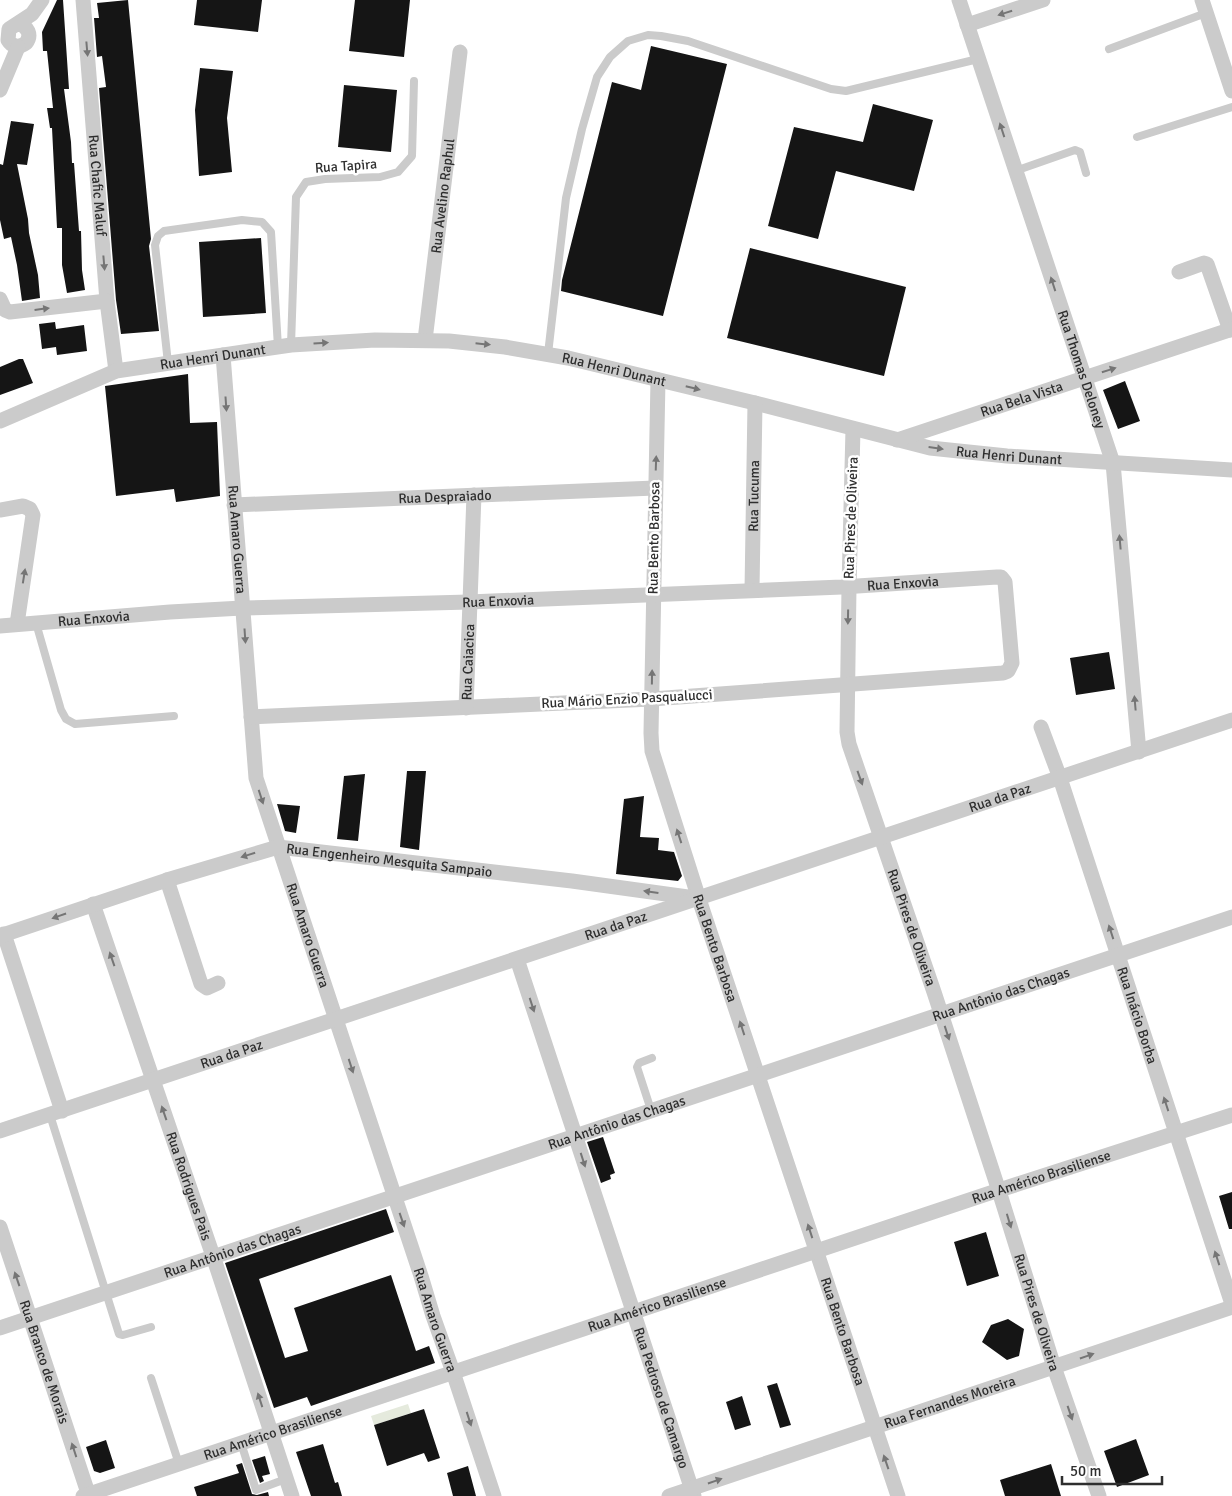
<svg xmlns="http://www.w3.org/2000/svg" width="1232" height="1496" viewBox="0 0 1232 1496" font-family="Signika,sans-serif">
  <rect width="100%" height="100%" fill="#fff"/>
  <!-- green -->
  <path fill="#e5eadd" d="M408 1404 411 1413 374 1425 371 1416Z"/>
  <!-- building -->
  <path fill="#151515" d="M57 0H63L69 89H64L71 142 72 163H74L79 231H81L82 270 85 290 67 293 62 265V228H57L52 128H50L47 108H53L47 51H43L42 32Z
    M128 0 151 239 149 246 159 331 121 334 116 300 99 88 106 87 102 56 97 57 94 18H99L97 3Z
    M197 0H262L258 32 194 25Z
    M355 0H410L404 57 349 51Z
    M651 46 727 64 663 316 561 291 562 280 612 82 641 90Z
    M200 68 233 71 227 118 232 172 199 176 195 110Z
    M344 85 397 90 391 152 338 147Z
    M873 104 933 120 914 191 836 171 818 239 768 226 794 127 863 142Z
    M11 121 34 124 27 165 17 164 28 219 29 233 38 275 40 298 22 301 17 265 11 237 4 239 0 220V164L3 165Z
    M261 238 266 313 203 317 199 242Z
    M750 248 906 287 884 376 727 338Z
    M55 322 56 329 84 325 87 351 57 355 56 347 42 349 39 324Z
    M19 359H23L33 383 0 395V367Z
    M188 374 190 423 217 422 220 496 176 502 174 489 116 496 105 386Z
    M1125 381 1140 421 1118 429 1103 390Z
    M1109 652 1115 689 1076 695 1070 658Z
    M407 771H426L419 850 400 847Z
    M365 774 358 841 337 839 344 776Z
    M644 796 640 837 659 838 658 850 674 852 682 876 678 881 616 874 624 799Z
    M277 804 300 806 296 833 285 831Z
    M603 1137 615 1173 610 1175 611 1179 601 1183 587 1142Z
    M1232 1192V1229H1229L1219 1196Z
    M386 1209 394 1232 259 1279 285 1358 308 1351 294 1308 391 1275 416 1351 429 1346 435 1363 311 1406 307 1397 274 1408 225 1263Z
    M986 1232 999 1276 967 1286 954 1242Z
    M1008 1319 1024 1329 1019 1356 1007 1360 982 1342 991 1325Z
    M777 1383 791 1425 780 1428 767 1386Z
    M742 1396 751 1425 735 1430 726 1402Z
    M424 1409 440 1458 428 1462 424 1453 387 1466 374 1425Z
    M1136 1439 1149 1475 1117 1487 1104 1451Z
    M106 1440 115 1468 100 1473 94 1471 86 1447Z
    M323 1444 335 1483 338 1482 342 1496H311L296 1452Z
    M265 1456 270 1474 262 1476 264 1481 260 1483 252 1460Z
    M242 1463 252 1494 257 1495 268 1492 269 1496H197L194 1487 239 1473 236 1465Z
    M1051 1464 1061 1496H1005L1000 1480Z
    M468 1466 476 1496H453L447 1473Z"/>
  <g fill="none" stroke-linecap="round" stroke-linejoin="round">
    <!-- service -->
    <path stroke="#cbcbcb" stroke-width="8" d="M1109 49 1206 13
      M1137 137 1232 107
      M1015 171 1075 150 1080 152 1086 173
      M291 345 296 197 306 182 325 179 380 177 398 172 412 156 414 81
      M548 354 566 198 582 129 597 77 610 57 628 41 648 35 661 36 688 41 831 89 846 91 978 59
      M168 363 155 245 158 236 164 231 242 220 262 222 271 232 278 347
      M36 623 61 710 66 719 75 724 174 716
      M651 1110 637 1067 639 1063 652 1058
      M50 1115 119 1334 123 1335 151 1327
      M151 1378 179 1464
      M241 1443 256 1490 286 1479"/>
    <!-- minor -->
    <g stroke="#cbcbcb" stroke-width="15">
      <path id="s1" d="M83 0 107 301 116 371"/>
      <path id="s2" d="M959 0 1113 463 1139 752"/>
      <path d="M1202 0 1232 91"/>
      <path d="M18 24C28 26 32 35 26 43 19 48 12 47 8 40L9 29 32 14 42 0"/>
      <path d="M967 25 1043 0"/>
      <path d="M0 90 18 47"/>
      <path d="M1179 272 1204 263 1207 264 1230 330"/>
      <path d="M0 299 5 310 10 312 107 301"/>
      <path id="s3" d="M425 340 460 52"/>
      <path id="s4" d="M223 355 256 778 421 1276 433 1316 453 1372 494 1496"/>
      <path id="s5" d="M658 380 651 733 652 751 699 899 898 1496"/>
      <path id="s6" d="M0 421 116 371 291 345 375 340 449 341 505 347 568 358 755 403 930 448 1007 456 1232 470"/>
      <path id="s7" d="M853 429 849 587 847 732 849 744 934 992 999 1191 1054 1367 1099 1496"/>
      <path id="s8" d="M897 440 1232 329"/>
      <path id="s9" d="M234 505 655 488"/>
      <path d="M0 510 23 506 30 509 33 515 17 624"/>
      <path id="s10" d="M752 590 755 403"/>
      <path id="s11" d="M0 626 170 612 242 608 469 602 842 587 997 577H1001L1005 582 1012 663 1008 671 1003 673 652 699 251 717"/>
      <path id="s12" d="M466 708 474 495"/>
      <path id="s13" d="M1041 727 1060 778 1232 1304"/>
      <path d="M167 880 201 984 207 988 218 983"/>
      <path id="s14" d="M93 904 213 1256 292 1496"/>
      <path d="M4 934 62 1111"/>
      <path id="s15" d="M0 936 167 880 278 847 572 881 695 898"/>
      <path id="s16" d="M517 959 694 1496"/>
      <path id="s17" d="M0 1131 1232 720"/>
      <path id="s18" d="M0 1227 89 1496"/>
      <path id="s19" d="M0 1328 1232 917"/>
      <path id="s20" d="M83 1496 987 1194 1232 1115"/>
      <path id="s21" d="M669 1496 1232 1307"/>
    </g>
  </g>
  <!-- one-way arrows -->
  <defs><path id="oneway-solid" d="M-6-.8H1V-3.2L6.5 0L1 3.2V.8H-6Z" transform="scale(1.25)"/></defs>
  <g fill="#757575">
    <use href="#oneway-solid" transform="translate(1005 13) rotate(162)"/>
    <use href="#oneway-solid" transform="translate(87 49) rotate(85)"/>
    <use href="#oneway-solid" transform="translate(1002 130) rotate(-108)"/>
    <use href="#oneway-solid" transform="translate(104 263) rotate(85)"/>
    <use href="#oneway-solid" transform="translate(1053 284) rotate(-108)"/>
    <use href="#oneway-solid" transform="translate(42 309) rotate(-7)"/>
    <use href="#oneway-solid" transform="translate(321 343) rotate(-4)"/>
    <use href="#oneway-solid" transform="translate(483 344) rotate(6)"/>
    <use href="#oneway-solid" transform="translate(1109 370) rotate(-18)"/>
    <use href="#oneway-solid" transform="translate(693 388) rotate(14)"/>
    <use href="#oneway-solid" transform="translate(226 404) rotate(86)"/>
    <use href="#oneway-solid" transform="translate(936 448) rotate(8)"/>
    <use href="#oneway-solid" transform="translate(656 463) rotate(-88)"/>
    <use href="#oneway-solid" transform="translate(1120 542) rotate(-95)"/>
    <use href="#oneway-solid" transform="translate(24 576) rotate(-81)"/>
    <use href="#oneway-solid" transform="translate(848 617) rotate(91)"/>
    <use href="#oneway-solid" transform="translate(245 636) rotate(86)"/>
    <use href="#oneway-solid" transform="translate(652 677) rotate(-89)"/>
    <use href="#oneway-solid" transform="translate(1135 703) rotate(-95)"/>
    <use href="#oneway-solid" transform="translate(860 778) rotate(70)"/>
    <use href="#oneway-solid" transform="translate(261 797) rotate(72)"/>
    <use href="#oneway-solid" transform="translate(679 836) rotate(-108)"/>
    <use href="#oneway-solid" transform="translate(248 855) rotate(163)"/>
    <use href="#oneway-solid" transform="translate(651 892) rotate(-172)"/>
    <use href="#oneway-solid" transform="translate(59 916) rotate(161)"/>
    <use href="#oneway-solid" transform="translate(1111 932) rotate(-108)"/>
    <use href="#oneway-solid" transform="translate(112 959) rotate(-109)"/>
    <use href="#oneway-solid" transform="translate(532 1005) rotate(72)"/>
    <use href="#oneway-solid" transform="translate(742 1028) rotate(-108)"/>
    <use href="#oneway-solid" transform="translate(947 1033) rotate(72)"/>
    <use href="#oneway-solid" transform="translate(351 1066) rotate(72)"/>
    <use href="#oneway-solid" transform="translate(1166 1104) rotate(-108)"/>
    <use href="#oneway-solid" transform="translate(164 1113) rotate(-109)"/>
    <use href="#oneway-solid" transform="translate(583 1160) rotate(72)"/>
    <use href="#oneway-solid" transform="translate(402 1220) rotate(71)"/>
    <use href="#oneway-solid" transform="translate(1009 1221) rotate(73)"/>
    <use href="#oneway-solid" transform="translate(810 1231) rotate(-108)"/>
    <use href="#oneway-solid" transform="translate(1217 1258) rotate(-108)"/>
    <use href="#oneway-solid" transform="translate(17 1279) rotate(-109)"/>
    <use href="#oneway-solid" transform="translate(1087 1356) rotate(-19)"/>
    <use href="#oneway-solid" transform="translate(260 1400) rotate(-108)"/>
    <use href="#oneway-solid" transform="translate(1070 1413) rotate(71)"/>
    <use href="#oneway-solid" transform="translate(469 1419) rotate(72)"/>
    <use href="#oneway-solid" transform="translate(74 1450) rotate(-108)"/>
    <use href="#oneway-solid" transform="translate(886 1462) rotate(-109)"/>
    <use href="#oneway-solid" transform="translate(715 1481) rotate(-19)"/>
  </g>
  <g text-anchor="middle" dominant-baseline="central" stroke-width="5" stroke-linejoin="round" paint-order="stroke">
    <!-- street labels -->
    <g font-size="14" fill="#2e2e2e" stroke="#fff">
      <text transform="translate(346 166) rotate(-4)">Rua Tapira</text>
      <text stroke="none"><textPath href="#s1" startOffset="186">Rua Chafic Maluf</textPath></text>
      <text stroke="none"><textPath href="#s3" startOffset="145">Rua Avelino Raphul</textPath></text>
      <text stroke="none"><textPath href="#s6" startOffset="224">Rua Henri Dunant</textPath></text>
      <text stroke="none"><textPath href="#s6" startOffset="629">Rua Henri Dunant</textPath></text>
      <text stroke="none"><textPath href="#s2" startOffset="389">Rua Thomas Deloney</textPath></text>
      <text stroke="none"><textPath href="#s8" startOffset="131">Rua Bela Vista</textPath></text>
      <text stroke="none"><textPath href="#s6" startOffset="1034">Rua Henri Dunant</textPath></text>
      <text stroke="none"><textPath href="#s9" startOffset="211">Rua Despraiado</textPath></text>
      <text stroke="none"><textPath href="#s10" startOffset="94">Rua Tucuma</textPath></text>
      <text transform="translate(851 518) rotate(-88)">Rua Pires de Oliveira</text>
      <text transform="translate(654 538) rotate(-89)">Rua Bento Barbosa</text>
      <text stroke="none"><textPath href="#s4" startOffset="185">Rua Amaro Guerra</textPath></text>
      <text stroke="none"><textPath href="#s11" startOffset="904">Rua Enxovia</textPath></text>
      <text stroke="none"><textPath href="#s11" startOffset="499">Rua Enxovia</textPath></text>
      <text stroke="none"><textPath href="#s11" startOffset="94">Rua Enxovia</textPath></text>
      <text stroke="none"><textPath href="#s12" startOffset="46">Rua Caiacica</textPath></text>
      <text transform="translate(627 699) rotate(-3)">Rua Mário Enzio Pasqualucci</text>
      <text stroke="none"><textPath href="#s17" startOffset="1054">Rua da Paz</textPath></text>
      <text stroke="none"><textPath href="#s15" startOffset="404">Rua Engenheiro Mesquita Sampaio</textPath></text>
      <text stroke="none"><textPath href="#s17" startOffset="649">Rua da Paz</textPath></text>
      <text stroke="none"><textPath href="#s7" startOffset="509">Rua Pires de Oliveira</textPath></text>
      <text stroke="none"><textPath href="#s4" startOffset="590">Rua Amaro Guerra</textPath></text>
      <text stroke="none"><textPath href="#s5" startOffset="578">Rua Bento Barbosa</textPath></text>
      <text stroke="none"><textPath href="#s19" startOffset="1055">Rua Antônio das Chagas</textPath></text>
      <text stroke="none"><textPath href="#s13" startOffset="304">Rua Inácio Borba</textPath></text>
      <text stroke="none"><textPath href="#s17" startOffset="244">Rua da Paz</textPath></text>
      <text stroke="none"><textPath href="#s19" startOffset="650">Rua Antônio das Chagas</textPath></text>
      <text stroke="none"><textPath href="#s20" startOffset="1010">Rua Américo Brasiliense</textPath></text>
      <text stroke="none"><textPath href="#s14" startOffset="298">Rua Rodrigues Pais</textPath></text>
      <text stroke="none"><textPath href="#s19" startOffset="245">Rua Antônio das Chagas</textPath></text>
      <text stroke="none"><textPath href="#s20" startOffset="605">Rua Américo Brasiliense</textPath></text>
      <text stroke="none"><textPath href="#s7" startOffset="914">Rua Pires de Oliveira</textPath></text>
      <text stroke="none"><textPath href="#s4" startOffset="995">Rua Amaro Guerra</textPath></text>
      <text stroke="none"><textPath href="#s5" startOffset="982">Rua Bento Barbosa</textPath></text>
      <text stroke="none"><textPath href="#s18" startOffset="142">Rua Branco de Morais</textPath></text>
      <text stroke="none"><textPath href="#s16" startOffset="462">Rua Pedroso de Camargo</textPath></text>
      <text stroke="none"><textPath href="#s21" startOffset="296">Rua Fernandes Moreira</textPath></text>
      <text stroke="none"><textPath href="#s20" startOffset="200">Rua Américo Brasiliense</textPath></text>
    </g>
  </g>
  <!-- scale -->
  <path d="M1062 1476v8h100v-8" fill="none" stroke="#2e2e2e" stroke-width="2.5"/>
  <text x="1070" y="1476" font-size="15" fill="#2e2e2e" stroke="#ffffff" stroke-width="4" paint-order="stroke">50 m</text>
</svg>
